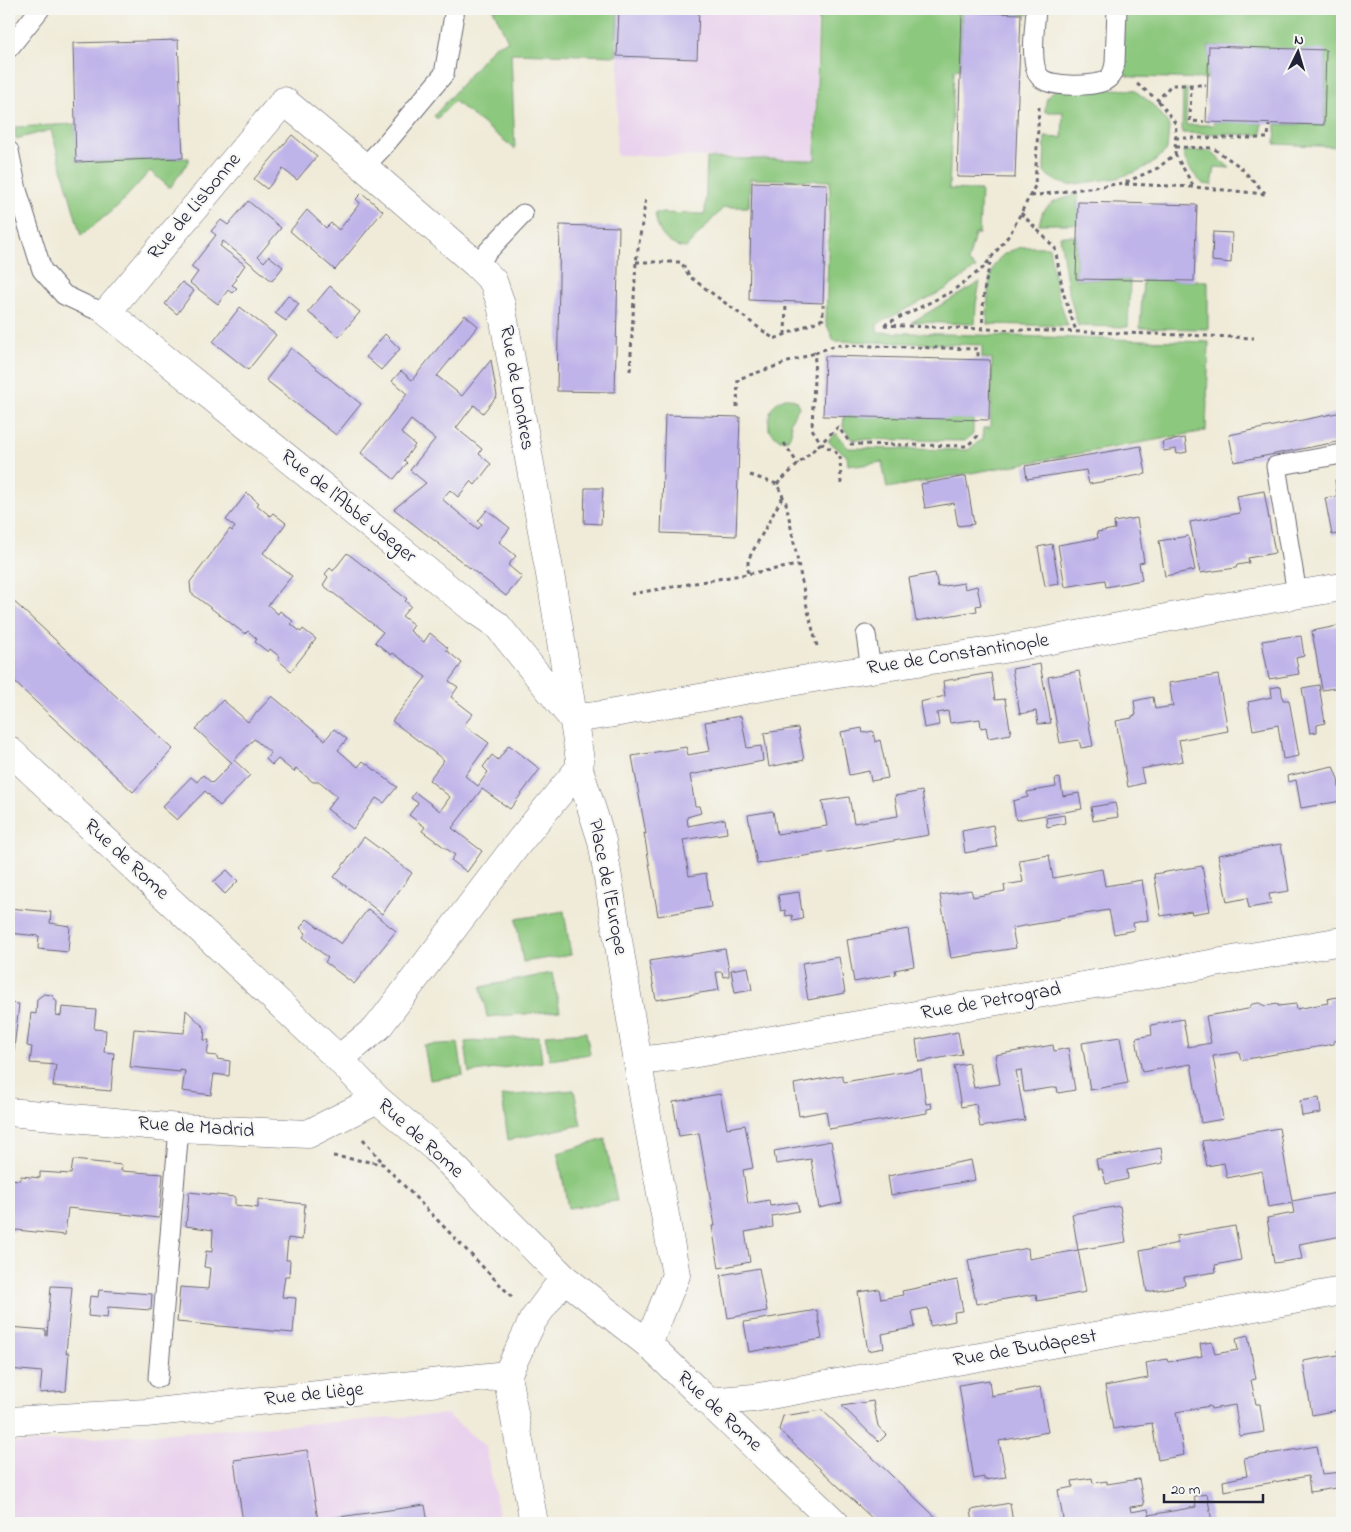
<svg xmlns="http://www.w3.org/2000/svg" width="1351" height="1532" viewBox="0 0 1351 1532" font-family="'Indie Flower',sans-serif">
  <rect width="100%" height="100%" fill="#f6f6f2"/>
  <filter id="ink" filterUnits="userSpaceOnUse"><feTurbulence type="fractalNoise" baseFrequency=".02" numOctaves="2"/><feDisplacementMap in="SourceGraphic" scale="10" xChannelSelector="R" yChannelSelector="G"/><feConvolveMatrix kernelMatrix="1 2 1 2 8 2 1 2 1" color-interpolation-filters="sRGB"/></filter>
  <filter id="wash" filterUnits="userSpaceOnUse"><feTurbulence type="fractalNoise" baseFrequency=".0096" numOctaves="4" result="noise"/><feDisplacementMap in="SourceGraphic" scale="20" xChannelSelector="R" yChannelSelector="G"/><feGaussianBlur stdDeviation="1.12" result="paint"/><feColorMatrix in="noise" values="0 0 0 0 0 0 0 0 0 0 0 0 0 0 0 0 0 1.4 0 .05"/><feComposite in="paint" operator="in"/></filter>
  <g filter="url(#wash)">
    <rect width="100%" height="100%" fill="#f0ebd8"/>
    <!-- built -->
    <path fill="#e9d2ed" d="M620 9H817L814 159 616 155Z
      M447 1414 486 1447 500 1523H9V1444Z"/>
    <!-- green -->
    <path fill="#8cc87e" stroke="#57755c" d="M493 9H618L616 56 511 53 515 149 454 101 437 119 434 116 494 46 508 41Z
      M819 9H1028V15L962 12 960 69 954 70 949 189 981 190 979 234H975L968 262 976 268 946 289 877 324V332L1209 342 1206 431 887 488 882 462 856 466 855 464 848 465 847 456 828 441 836 433 848 448 968 450 982 439 983 428H990L992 359 982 358V345L834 341 826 323 830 181 750 179 749 207H724L686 248C666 246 657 232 655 213L705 214 707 158 815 160Z
      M1123 9H1342V147L1275 144 1276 124 1324 125 1326 51 1209 46 1208 79 1133 77 1127 76 1122 70Z
      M1064 87 1134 90 1150 102 1167 122 1169 127 1167 150 1152 164 1135 172 1117 178 1069 185 1058 182 1048 176 1044 171 1045 137 1062 138 1063 112H1045C1046 94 1048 93 1064 87Z
      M1183 89H1187L1186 125H1213L1214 122 1262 123V135L1182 133Z
      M75 124 76 162 189 158V161L170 188 150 171 119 205 81 236 51 130 16 139 15 127Z
      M1183 151H1210L1230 168 1215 167 1212 185 1203 184C1194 175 1184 163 1183 151Z
      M1078 194V224H1039L1043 211 1053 202Z
      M1060 236H1077L1076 279 1130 280 1128 327 1078 326 1068 289Z
      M1022 247H1049L1057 292 1068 326 987 324C988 307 986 273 998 260 1004 252 1013 250 1022 247Z
      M1143 280 1208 281V329L1140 328Z
      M980 282 976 304 975 324 912 322Z
      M785 398H790L797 401 799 407 790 422C792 429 792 433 788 439L780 440 769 430C768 414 770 404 785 398Z
      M844 416 973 419V434L965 441 852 439 843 427Z
      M564 911 571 955 523 962 516 919Z
      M552 973 560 1011 487 1017 481 987Z
      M586 1032 590 1054 550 1060 545 1035Z
      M539 1036 542 1062 469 1073 465 1042Z
      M458 1043 463 1075 430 1080 424 1045Z
      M574 1090 581 1125 508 1140 502 1096Z
      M605 1139 617 1201 568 1208 558 1153Z"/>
    <g id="blocks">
      <!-- building -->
      <path fill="#bfb4e9" d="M619 9H699L697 59 617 56Z
        M962 12 1021 14 1015 178 957 177Z
        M178 40 183 158 76 162 73 43Z
        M1209 46 1326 50 1324 125 1206 122Z
        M292 135 317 156 297 180 283 169 267 189 254 179Z
        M752 182 827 184 823 303 749 300Z
        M362 193 383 211 335 270 290 231 307 210 326 228 331 223 339 230 360 203 356 199Z
        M248 201 281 228 258 256 264 262 269 256 283 267 272 281 223 241 220 246 245 265 236 278 237 279 232 285 237 288 232 293 228 290 218 304 190 283 198 272 191 267 216 235 211 231 221 220 228 225Z
        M1078 202 1197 205 1194 281 1076 279Z
        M560 225 619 227 615 392 557 391Z
        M1213 232 1232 233 1231 263 1212 261Z
        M182 282 194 291 177 314 165 304Z
        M330 286 360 312 339 337 308 312Z
        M288 295 299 304 286 321 275 313Z
        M240 307 276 335 248 370 213 342Z
        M465 315 478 326 437 376 462 396 491 360 497 396 483 413 474 405 456 428 482 449 479 454 491 464 475 485 471 481 458 497 450 490 442 499 478 529 482 524 478 521 487 510 510 528 499 542 516 556 508 565 522 577 506 596 394 509 426 483 410 470 435 439 411 420 401 433 415 445 404 460 407 463 394 479 361 453 407 394 392 381 401 371 412 380Z
        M385 334 400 349 381 370 366 357Z
        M291 348 361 404 336 435 266 380Z
        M825 356 990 360 989 420 823 416Z
        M1342 412V441L1234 462 1229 435Z
        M665 415 740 417 736 536 661 533Z
        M1185 438 1187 452 1177 454 1176 449 1164 451 1162 442Z
        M1141 446 1146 474 1089 484 1086 470 1027 479 1025 466Z
        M966 476 974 524 958 526 954 503 925 508 921 484Z
        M1342 479V533L1332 535 1325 498 1337 496 1335 480Z
        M585 488H603L601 524 584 523Z
        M1264 491 1275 553 1248 558 1249 563 1237 565 1236 568 1200 573 1190 522 1240 513 1237 496Z
        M247 493 259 503 257 505 270 516 273 513 286 523 267 550 266 549 263 553 292 576 268 605 278 614 280 611 293 621 291 624 301 632 303 629 316 639 291 671 278 660 280 657 270 649 268 652 255 642 257 639 248 631 245 634 191 593 190 582 230 529 232 531 235 527 226 520Z
        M1137 518 1144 562 1139 563 1142 580 1106 587 1105 580 1065 587 1058 545 1098 538 1097 532 1115 529 1114 522Z
        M1188 536 1195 570 1165 576 1159 541Z
        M1052 544 1059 584 1045 586 1038 547Z
        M347 553 407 599 405 601 411 606 402 616 414 625 410 631 424 642 430 633 448 648 446 650 462 663 449 681 458 687 451 697 473 714 464 725 489 743 465 776 478 786 488 772 483 767 492 755 498 760 509 745 540 769 510 809 482 789 452 828 482 851 467 872 451 860 455 855 422 831 425 827 409 815 418 803 411 798 415 792 440 811 450 797 429 780 444 760 392 721 426 677 393 653 391 655 375 642 383 632 323 585 328 577 325 574 330 568 333 571Z
        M935 573 938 587 964 583 965 589 977 586 981 605 976 606 977 611 916 621 909 578Z
        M9 597 173 749 133 792 9 677Z
        M1342 625V687L1322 690 1312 631Z
        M1293 636V637L1301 636 1304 656 1296 658 1299 674 1269 679 1262 641Z
        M1040 664 1051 723 1038 724 1036 711 1020 714 1012 669Z
        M1079 671 1093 746 1081 748 1079 740 1060 743 1048 677Z
        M991 673 995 700 1005 699 1011 734 988 738 986 727 981 728 980 719 950 723 948 711 937 713 939 725 924 728 920 702 945 696 943 681Z
        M1218 675 1228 731 1179 740 1183 761 1141 769 1144 783 1128 787 1116 721 1132 718V716L1136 715 1134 701 1153 697 1155 709 1173 706 1169 683Z
        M1319 685 1325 723 1317 725V732L1310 733 1302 688Z
        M1281 686 1283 700H1289L1299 756 1283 759 1278 725 1253 730 1248 702 1272 697 1271 688Z
        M272 696 325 740 334 729 347 739 338 750 358 767 363 761 397 787 384 803 376 798 353 829 327 809 337 796 320 782H313L296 768 294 772 278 759 272 765 266 759 271 753 254 739 234 760 250 775 220 806 205 791 177 820 162 807 191 777 197 782 203 775 212 783 232 763 196 729 223 700 248 722Z
        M741 716 747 748 761 746 763 761 690 775 695 806H699L701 813 687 817 688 826 725 819 727 833 683 840 689 876 706 873 711 907 658 916 644 833 646 834 632 756 686 747 688 755 710 751 705 722Z
        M798 728 804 760 769 767 764 733Z
        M862 728 863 733 873 731 875 742 880 740 888 778 871 781 869 771 849 775 841 732Z
        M1333 766 1338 779 1341 801 1301 808 1296 780 1288 782 1287 776Z
        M1060 778 1063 796 1079 793 1082 809 1016 820 1013 801 1028 797 1027 792 1056 787 1055 779Z
        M922 791 929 835 757 864 748 815 773 811 777 834 827 826 822 801 849 797 854 823 898 816 895 796Z
        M1115 803 1118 817 1093 821 1091 807Z
        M1064 815 1065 823 1047 827 1046 818Z
        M993 825 997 847 965 853 962 831Z
        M364 837 412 873 382 914 334 877Z
        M1281 844 1289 891 1269 894 1271 904 1249 908 1247 898 1227 902 1218 855Z
        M1049 855 1053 878 1102 869 1105 886 1142 880 1148 920 1133 923 1134 930 1114 934 1109 910 1060 918V920L1012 928 1016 948 951 958 940 895 971 890 973 897 1005 891 1004 885 1023 882 1019 860Z
        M1202 866 1210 911 1192 914 1191 911 1161 916 1154 874Z
        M227 870 238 881 225 894 213 882Z
        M799 892 803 919 793 921 792 915 786 916 785 910 781 911 778 895Z
        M9 908 51 912 50 923 70 926 68 952 38 949 39 936 9 933Z
        M368 909 396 931 354 984 325 962 328 958 303 937 306 933 300 928 307 919 341 944Z
        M908 929 914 966 895 970 896 974 854 982 847 940Z
        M725 949 729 970V976L723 977 722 972H716L719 990 656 1000 649 961Z
        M839 957 845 993 808 1000 802 963Z
        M748 967 752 990 735 993 731 970Z
        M44 994 52 995 57 1002 56 1015 61 1016 62 1007 96 1010 94 1029 106 1030 104 1052 114 1053 111 1091 53 1086 56 1065 30 1063 32 1047 27 1046 31 1013 36 1014 37 999Z
        M1342 996V1040L1334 1041V1044L1241 1060 1239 1052 1213 1056 1223 1119 1201 1123 1191 1064 1142 1072 1136 1038 1152 1035 1151 1025 1183 1019 1188 1047 1211 1043 1206 1016 1248 1009 1252 1004 1259 1003 1265 1006 1278 1004V1006L1296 1004 1297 1009 1328 1003 1327 999Z
        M9 1003 19 1004 13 1058 9 1057Z
        M186 1010 205 1028 204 1040H209L207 1055 217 1056V1059L230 1061 229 1076 214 1074 211 1095 182 1091 185 1071 180 1070V1072L130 1067 134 1029 184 1033Z
        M958 1032 962 1054 919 1062 916 1040Z
        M1120 1037 1128 1083 1090 1090 1082 1043Z
        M1053 1045 1054 1051 1068 1048 1075 1090 1058 1093 1057 1087 1024 1092 1021 1070 1016 1071 1025 1120 980 1127 976 1104 961 1107 954 1066 969 1063 974 1088 1000 1084 995 1055Z
        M921 1069 926 1104 931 1103 932 1108 927 1109V1113L829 1129 826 1111 799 1116 794 1084 842 1075 844 1082Z
        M720 1094 727 1128 745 1125 753 1168 743 1170 748 1204 769 1200 770 1206 797 1202 799 1211 772 1216 773 1227 745 1232 750 1262 719 1268 712 1226H715L699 1133 679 1136 673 1102Z
        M1319 1098 1321 1113 1302 1116 1300 1101Z
        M1279 1128 1292 1201 1342 1192V1236L1299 1244 1302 1259 1274 1263 1267 1218 1294 1213 1292 1203 1268 1207 1262 1171 1227 1178 1224 1163 1207 1166 1202 1141Z
        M831 1141 842 1203 819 1208 811 1159 776 1164 774 1151Z
        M1161 1148 1163 1163 1127 1170 1128 1179 1106 1184 1102 1169H1098L1096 1159Z
        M73 1160 122 1165 121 1171 163 1174 159 1218 68 1208 65 1235 16 1230 15 1232 9 1231V1179L20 1180 21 1176 40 1178V1172L71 1174Z
        M971 1160 975 1180 891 1195 888 1176Z
        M189 1192 235 1197V1205L258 1208V1199L305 1204 302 1240 288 1238 286 1260H290L289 1276H285L282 1297 296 1298 293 1333 177 1322 180 1287 208 1289 210 1268 204 1267 206 1251 212 1252 213 1230 186 1226Z
        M1120 1206 1126 1242 1078 1250 1072 1214Z
        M1235 1226 1241 1260 1215 1265 1216 1272 1184 1277 1185 1285 1147 1292 1140 1251 1178 1243 1176 1236Z
        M1028 1248 1029 1259 1078 1250 1086 1292 1037 1301 1036 1294 976 1304 968 1260Z
        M759 1268 767 1311 728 1318 721 1275Z
        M957 1280 963 1311 954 1312 955 1321 930 1326 928 1308 912 1311 915 1327 882 1334 884 1348 868 1351 858 1292 879 1289 881 1299 903 1295 902 1291Z
        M51 1286 72 1287 66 1353H69L66 1391 40 1393 42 1372 9 1369V1327L46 1330V1336H47Z
        M99 1290 152 1294 151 1310 108 1307 107 1318 88 1316 90 1296 98 1297Z
        M817 1310 822 1339 749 1352 744 1322Z
        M1248 1335 1256 1379 1251 1380 1256 1404H1260L1264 1432 1240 1436 1235 1405 1211 1409 1210 1406 1176 1412 1184 1455 1158 1460 1152 1423 1113 1429 1105 1386 1148 1378 1146 1363 1167 1359 1168 1362 1202 1356 1200 1344 1212 1342 1215 1354 1238 1350 1236 1338Z
        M1342 1349V1409L1312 1415 1303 1361 1338 1355V1350Z
        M989 1380 991 1396 1040 1387 1048 1432 999 1441 1006 1477 984 1480V1477L974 1479 959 1385Z
        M873 1401 878 1426 886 1435 879 1442 842 1406Z
        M822 1410 942 1523H877L779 1430 783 1416Z
        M1317 1446 1322 1474 1342 1472V1487L1310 1492 1308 1476 1224 1491 1223 1481 1247 1476 1244 1458Z
        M307 1450 318 1520 425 1505 428 1523H243L234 1460Z
        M1092 1478 1093 1483 1107 1481V1484L1139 1479 1144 1505 1130 1507 1131 1512 1148 1509 1149 1515 1196 1507 1194 1496 1207 1494 1212 1522 1203 1523H1111L1110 1520 1092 1523H1043L1063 1519 1058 1490 1073 1487 1072 1481Z
        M1010 1503 1013 1523H973L971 1510Z"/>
    </g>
  </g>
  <g filter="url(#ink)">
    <use href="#blocks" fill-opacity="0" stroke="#6a6872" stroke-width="1"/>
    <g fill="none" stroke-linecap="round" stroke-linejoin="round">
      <!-- service casing -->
      <g stroke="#6a6872" stroke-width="21">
        <path id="service" d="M1036 9C1035 25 1029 65 1040 77 1049 88 1095 87 1106 80 1112 77 1114 69 1115 63L1117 9
          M9 48 40 9
          M9 151 17 190 42 270 64 295 92 308 107 312
          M364 167 383 147 444 74 455 9
          M476 264 523 214
          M1297 594 1276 466 1342 454
          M866 635 871 669
          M158 1378 179 1128"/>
      </g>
      <!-- minor casing -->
      <g stroke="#6a6872" stroke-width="29">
        <path id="minor" d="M573 719 497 625 475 610 107 312 284 101 364 167 476 264 493 281 501 304 553 591 580 760 579 769
          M573 719 608 714 825 676 998 650 1229 606 1342 587
          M9 750 339 1059 377 1099 435 1148 564 1278 648 1344 835 1523
          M339 1059 378 1027 519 842 579 769 602 841 645 1106 676 1275 648 1344
          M639 1061 680 1056 1342 941
          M9 1112 179 1128 308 1134 377 1099
          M507 1375 534 1523
          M507 1375 533 1320 564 1278
          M708 1402 754 1398 1342 1291
          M9 1421 146 1413 507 1375"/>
      </g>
      <!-- path -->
      <path stroke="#6a6872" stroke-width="3" stroke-dasharray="4 4" stroke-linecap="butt" d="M1137 84 1158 100 1171 85H1206
        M1191 85 1190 121 1204 122
        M1175 138H1268L1269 125
        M1175 147 1213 148 1239 166 1265 193
        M1175 154 1194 187
        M1125 184 1194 187 1265 194
        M1031 196 1124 183 1158 168 1175 154 1176 124 1158 100
        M1021 213 1055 248 1063 292 1076 331
        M636 262H681L690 277 774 339 823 319V305
        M884 325C1007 331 1131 332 1254 338
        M884 325 951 292 983 268 1010 234 1035 186 1039 107
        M982 330 984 291 991 258
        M785 335 786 303
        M630 371 636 262 646 198
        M737 407 738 379 815 353
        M784 443 798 464
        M750 475 777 484 786 503 807 607 817 646
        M777 484 838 427 851 444 967 446 980 434
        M841 484 840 455 821 443 812 429 815 353 836 345 978 349V358
        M748 573V560L783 496
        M631 594 799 565
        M363 1139 383 1163
        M333 1156 383 1164 512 1297"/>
      <!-- service -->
      <use href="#service" stroke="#fff" stroke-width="19"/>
      <!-- minor -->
      <use href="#minor" stroke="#fff" stroke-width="28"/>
    </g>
  </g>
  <g text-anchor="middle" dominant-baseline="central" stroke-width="4" stroke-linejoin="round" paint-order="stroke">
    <!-- street labels -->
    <g font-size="20" fill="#22223b" stroke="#f6f6f2">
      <text transform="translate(195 207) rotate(-50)">Rue de Lisbonne</text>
      <text transform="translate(516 388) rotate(80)">Rue de Londres</text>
      <text transform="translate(348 507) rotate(39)">Rue de l'Abbé Jaeger</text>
      <text transform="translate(958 655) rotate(-9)">Rue de Constantinople</text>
      <text transform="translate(126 860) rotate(43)">Rue de Rome</text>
      <text transform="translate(607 887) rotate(79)">Place de l'Europe</text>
      <text transform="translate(991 1002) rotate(-10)">Rue de Petrograd</text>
      <text transform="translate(196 1128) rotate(4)">Rue de Madrid</text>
      <text transform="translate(420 1139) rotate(42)">Rue de Rome</text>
      <text transform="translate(1025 1349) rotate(-10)">Rue de Budapest</text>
      <text transform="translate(314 1395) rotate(-6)">Rue de Liège</text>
      <text transform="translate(719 1412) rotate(43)">Rue de Rome</text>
    </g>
  </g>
  <!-- margin -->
  <rect width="1351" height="1532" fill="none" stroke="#f6f6f2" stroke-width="30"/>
  <!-- north arrow -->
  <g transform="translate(1298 52) rotate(5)" stroke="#f6f6f2" stroke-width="4" paint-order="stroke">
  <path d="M0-4L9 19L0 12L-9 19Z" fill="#22223b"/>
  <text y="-8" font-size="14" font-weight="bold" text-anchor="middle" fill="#22223b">N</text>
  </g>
  <!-- scale -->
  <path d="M1164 1494v8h99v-8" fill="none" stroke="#22223b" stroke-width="2.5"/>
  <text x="1171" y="1494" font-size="15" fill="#22223b" stroke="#f6f6f2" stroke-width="4" paint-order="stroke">20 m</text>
</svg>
